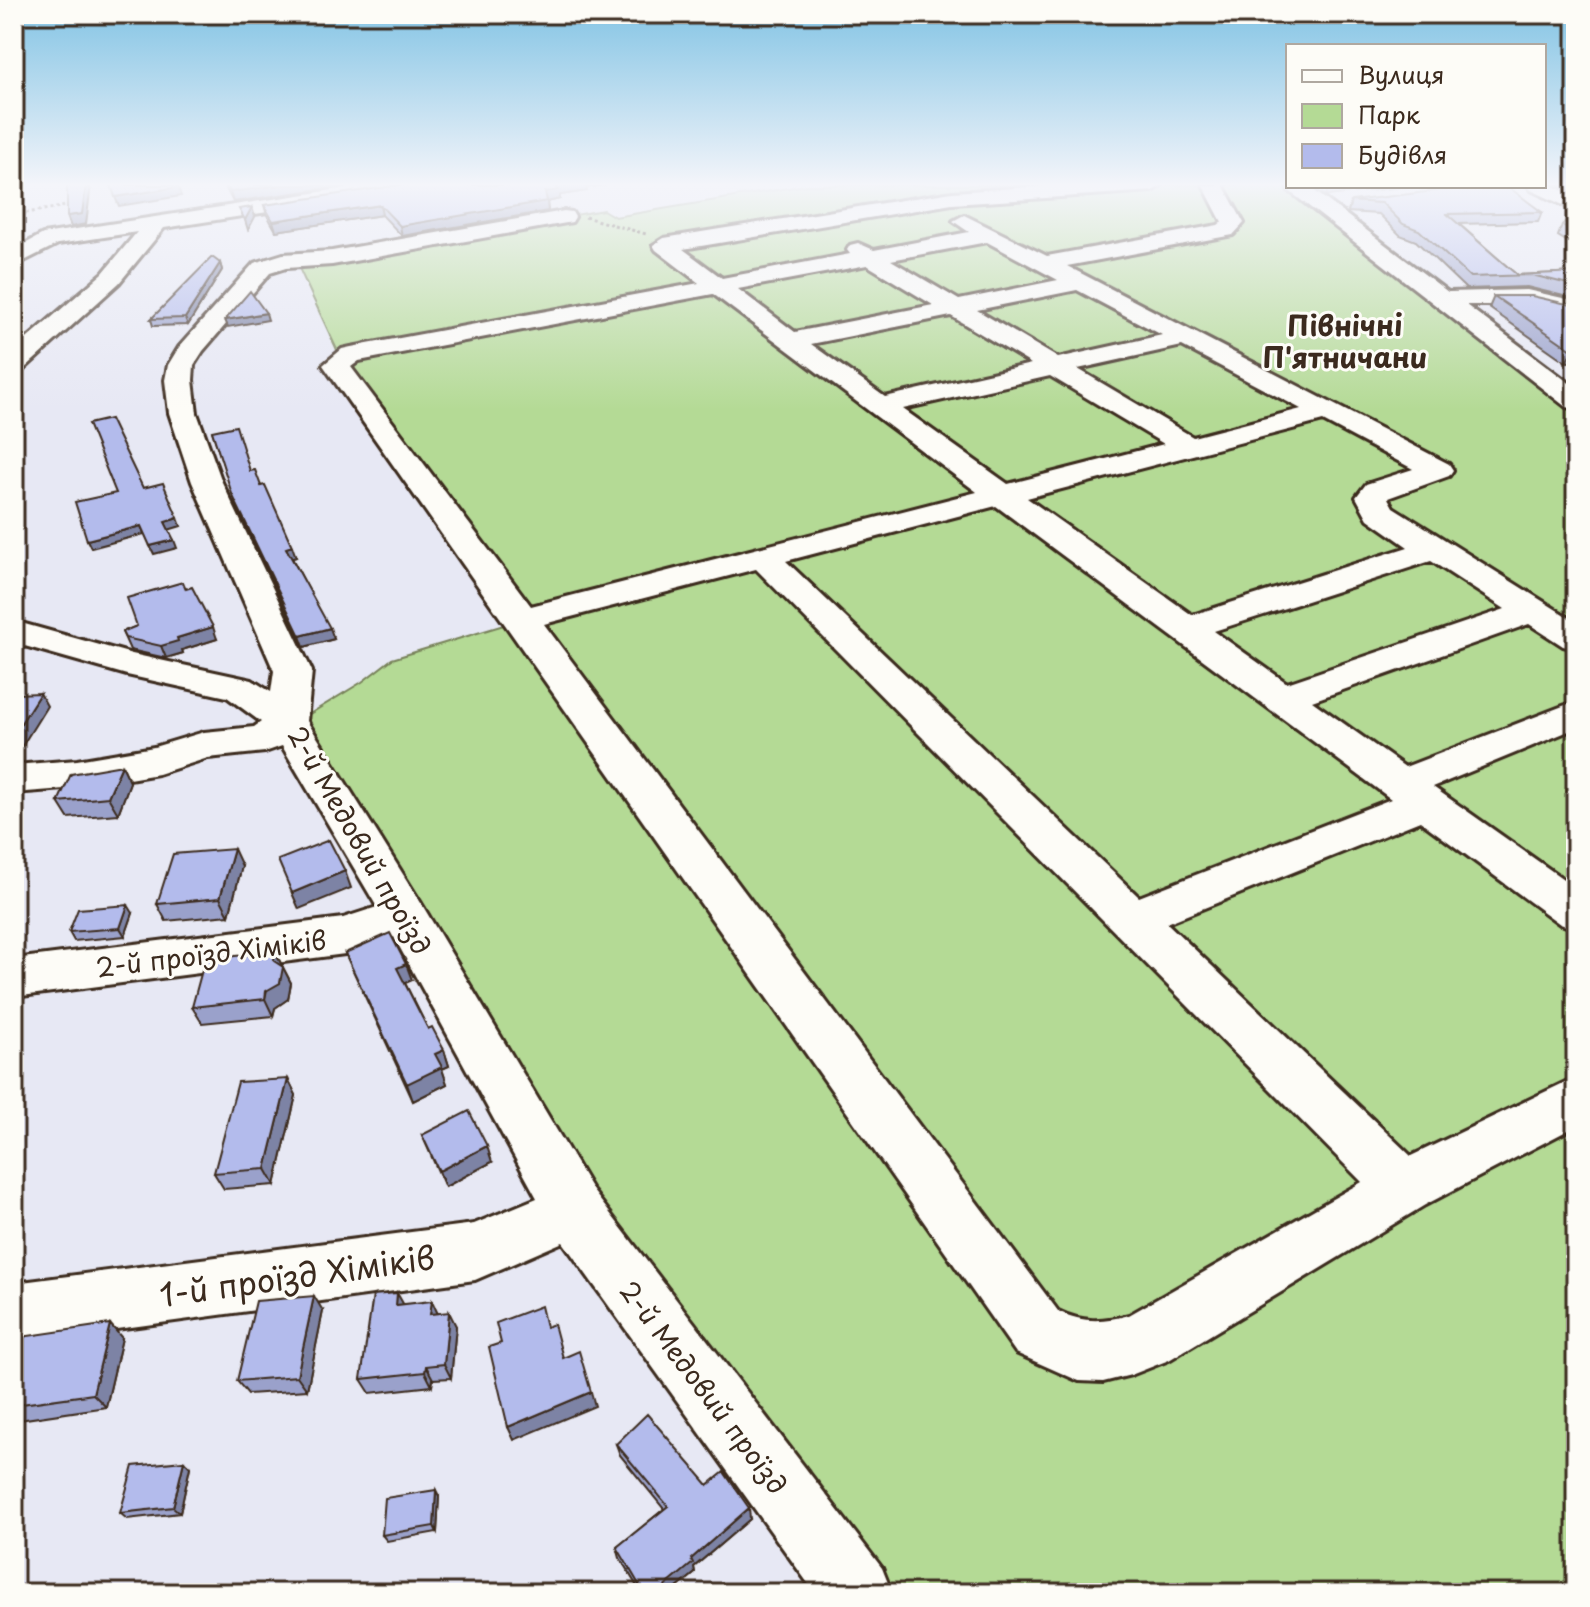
<svg xmlns="http://www.w3.org/2000/svg" width="1590" height="1607" viewBox="0 0 1590 1607" font-family="'Playpen Sans',sans-serif">
  <rect width="100%" height="100%" fill="#e7e8f4"/>
  <filter id="ink" filterUnits="userSpaceOnUse"><feTurbulence type="fractalNoise" baseFrequency=".0125" numOctaves="2"/><feDisplacementMap in="SourceGraphic" scale="16" xChannelSelector="R" yChannelSelector="G"/><feConvolveMatrix kernelMatrix="1 2 1 2 8 2 1 2 1" color-interpolation-filters="sRGB"/></filter>
  <g filter="url(#ink)">
    <!-- green -->
    <path fill="#b4da95" stroke="#78825a" stroke-width="2" d="M806 185H1288L1576 401V1593H887L605 1209 426 908 345 783 310 721 308 715 362 682 392 659 504 625 321 364 338 352 298 266 332 258 603 210 615 217Z"/>
    <g fill="none" stroke-linecap="round" stroke-linejoin="round">
      <!-- minor casing -->
      <g stroke="#3b2a1e" stroke-width="6">
        <path id="minor" d="M366 185H415L405 191 164 228 119 283 23 370 14 372V350L103 273 137 232 58 244 14 266V250L43 234Z
          M1061 185H1162L1152 191 952 204 683 249 722 278 850 254 847 250 850 245 858 243 874 250 969 232 953 221 964 215 1047 256 1218 225 1222 222 1203 185H1223L1244 223 1233 235 1067 266 1449 464 1453 470 1449 476 1388 498 1393 507 1576 622V649L1563 646 1529 624 1312 701 1405 767 1576 701V728L1433 787 1576 888V929L1560 924 1420 821 1167 923 1411 1156 1576 1077V1126L1425 1205 1169 1360 1131 1375 1103 1382 1079 1381 1016 1353 323 365 342 349 351 347 699 283 656 250 653 245 664 238 952 192ZM987 242 1058 280 959 300 891 260ZM867 265 933 305 795 332 738 289ZM1077 290 1162 335 1058 358 977 310ZM713 294 977 492 531 606 351 367 359 361ZM951 316 1031 364 885 397 811 344ZM1182 346 1301 409 1193 437 1078 369ZM1050 376 1164 444 1008 484 903 409ZM1323 421 1413 469 1366 484 1356 497 1368 519 1408 547 1192 615 1027 498ZM996 506 1391 799 1139 897 786 561ZM1431 561 1505 609 1287 683 1214 631ZM756 569 1362 1182 1129 1315C1103 1322 1082 1323 1058 1311L544 624Z
          M1286 185 1308 186 1448 292 1527 290 1576 301V316L1527 305H1466L1576 388V409L1566 407 1288 190Z
          M1551 185 1576 197V211L1531 190 1528 186Z
          M564 211 572 212 575 217 572 222 332 265 286 268 270 273 203 351 194 365 193 380 197 413 222 482 312 671 307 721 421 903 593 1191 882 1568 892 1593H815L563 1242 475 1280 14 1343V1283L474 1224 537 1198 394 937 345 954 14 997V959L343 918 377 907 282 746 265 752 208 758 158 774 77 788 14 793V765L77 760 154 747 204 732 254 727 261 722 227 697 127 675 14 643V621L132 654 252 680 271 692 274 671 192 482 169 413 165 380 168 365 179 347 254 263 283 254 332 251Z"/>
      </g>
      <!-- path -->
      <path stroke="#3b2a1e" stroke-width="3" stroke-dasharray="3 3" stroke-linecap="butt" d="M14 215 72 205
        M585 217 646 234"/>
      <!-- minor -->
      <use href="#minor" fill="#fdfcf7" fill-rule="evenodd"/>
    </g>
    <!-- wall -->
    <path fill="#9aa1cb" stroke="#3b2a1e" stroke-width="2" d="M224 185H347L233 202Z
      M1557 185H1576V194Z
      M1310 186H1409L1326 196Z
      M586 188 587 191 560 195V199L547 202 548 211 402 236 382 215 276 231 267 215 264 205Z
      M1351 201 1542 212 1538 222 1459 224 1517 275 1576 272V299L1527 287 1466 289 1416 241 1400 235 1379 214 1348 212Z
      M1576 210V247L1558 236 1562 225Z
      M220 263 222 270 188 325 153 326 151 319Z
      M1494 296 1576 306V361L1566 362 1489 308Z
      M212 431 250 471 261 486 296 557 292 558 334 639 304 647 236 504Z
      M186 589 217 639 182 650 183 653 166 658 130 650 122 632 137 626Z
      M122 765 130 782 118 814 68 818 58 802Z
      M242 866 229 915 166 921 157 904Z
      M133 913 125 936 74 941 69 932Z
      M275 952 291 983 288 999 275 1008 273 1016 202 1023 192 1007Z
      M345 953 412 980 405 983 428 1029 444 1050 449 1066 442 1069 447 1084 413 1101Z
      M288 1079 296 1095 275 1185 224 1189 214 1173Z
      M422 1135 492 1162 445 1187Z
      M403 1304 438 1313 456 1326 451 1378 433 1379 432 1386 370 1393 361 1379Z
      M323 1311 307 1390 248 1394 237 1381Z
      M14 1330 21 1337 122 1338 106 1407 19 1420 14 1435Z
      M616 1444 708 1485 750 1519 694 1567 695 1573 671 1593H641L620 1558 617 1547 664 1509 620 1455Z
      M190 1467 180 1513 127 1519 120 1513Z
      M439 1496 437 1532 387 1541 382 1535Z"/>
    <!-- shaded-wall -->
    <path fill="#7d83a5" stroke="#3b2a1e" stroke-width="2" d="M86 185H91L86 224 71 227 67 216Z
      M281 185H347L233 202 230 192Z
      M563 185H606L586 188 587 191 560 195V199L547 202 548 211 402 236 400 226 545 192 555 186Z
      M1329 186H1409L1326 196Z
      M178 187 181 196 119 206 115 197Z
      M380 205 382 215 276 231 273 221Z
      M252 207 255 217 248 230 245 220Z
      M220 263 222 270 188 325 185 318Z
      M266 313 268 320 228 327 225 320Z
      M1576 349V361L1566 362 1572 350Z
      M178 518 181 526 168 530 165 522Z
      M141 526 144 534 91 548 87 540Z
      M174 540 177 548 154 554 150 546Z
      M292 546 296 557 289 559 286 548Z
      M213 627 217 639 182 650 183 653 166 658 161 646 177 638Z
      M330 628 334 639 304 647 300 636Z
      M40 693 47 706 14 759V734Z
      M122 765 130 782 118 814 108 797Z
      M234 849 242 866 229 915 220 898Z
      M345 871 351 888 299 909 292 893Z
      M128 905 133 913 125 936 120 928Z
      M275 952 291 983 288 999 275 1008 273 1016 265 999Z
      M406 964 412 980 403 984 397 968Z
      M444 1050 449 1066 442 1069 447 1084 413 1101 407 1084 435 1054Z
      M288 1079 296 1095 275 1185 266 1169Z
      M487 1146 492 1162 445 1187 439 1171Z
      M397 1293 405 1307 396 1305Z
      M314 1296 323 1311 307 1390 297 1376Z
      M432 1301 439 1316 430 1314Z
      M449 1312 456 1326 451 1378 444 1364Z
      M110 1324 122 1338 106 1407 93 1394Z
      M15 1330 29 1344 14 1340Z
      M426 1366 433 1379 432 1386 425 1372Z
      M591 1392 595 1406 514 1440 508 1427Z
      M14 1415 19 1420 14 1435Z
      M184 1461 190 1467 180 1513 173 1507Z
      M436 1490 439 1496 437 1532 434 1526Z
      M749 1508 750 1519 694 1567 695 1573 671 1593H657L691 1559Z"/>
    <!-- building -->
    <path fill="#b3bbec" stroke="#3b2a1e" stroke-width="2" d="M67 185H86L82 214 67 216Z
      M111 185H177L178 187 115 197Z
      M226 185H281L230 192Z
      M400 185H563L555 186 559 190 545 192 547 201 400 226 380 205 273 221 264 205Z
      M1476 186H1507L1542 212 1447 214 1517 275 1576 272V286L1532 275 1470 277 1419 230 1403 224 1382 203 1351 201Z
      M252 207 245 220 239 209Z
      M1576 210V233L1562 225Z
      M212 257 220 263 185 318 151 319Z
      M250 291 266 313 225 320Z
      M1494 296H1532L1576 306V349L1572 350Z
      M110 419 143 488 163 483 178 518 165 522 174 540 150 546 141 526 87 540 75 502 116 493 88 424Z
      M236 426 250 471 255 470 261 486 265 485 292 546 286 548 330 628 300 636 232 494 212 431Z
      M183 582 186 589 192 587 213 627 177 638 178 641 161 646 125 638 122 632 137 626 127 598Z
      M40 693 14 734V694Z
      M122 765 108 797 58 802 71 774Z
      M329 840 345 871 292 893 278 860Z
      M234 849 220 898 157 904 173 854Z
      M128 905 120 928 69 932 78 909Z
      M390 933 406 964 397 968 428 1029 432 1027 444 1050 435 1054 442 1067 407 1084 345 953Z
      M275 952 274 961 283 967 280 983 266 991 265 999 192 1007 205 959Z
      M288 1079 266 1169 214 1173 238 1082Z
      M469 1111 487 1146 439 1171 422 1135Z
      M397 1293 396 1305 432 1301 430 1314 449 1312 444 1364 426 1366 425 1372 361 1379 373 1295Z
      M314 1296 297 1376 237 1381 256 1301Z
      M541 1306 546 1327 554 1324 563 1358 579 1351 591 1392 508 1427 489 1347 501 1343 496 1323Z
      M110 1324 93 1394 14 1405V1338Z
      M647 1414 708 1485 724 1472 749 1508 691 1559 693 1563 657 1593H644L617 1547 668 1506 616 1444Z
      M184 1461 173 1507 120 1513 133 1466Z
      M436 1490 434 1526 382 1535 385 1498Z"/>
  </g>
  <!-- sky -->
  <linearGradient id="sky" x2="0" y2="1"><stop stop-color="#81c3e4"/><stop offset="0.45" stop-color="#f4f5fa"/><stop offset="1" stop-color="#f4f5fa" stop-opacity="0"/></linearGradient>
  <rect width="1590" height="410" fill="url(#sky)"/>
  <g text-anchor="middle" dominant-baseline="central" stroke-width="6" stroke-linejoin="round" paint-order="stroke">
    <!-- street labels -->
    <g font-size="26" fill="#3b2a1e" stroke="#fdfcf7">
      <text transform="translate(360 840) rotate(60)">2-й Медовий проїзд</text>
      <text transform="translate(211 953) rotate(-7)">2-й проїзд Хіміків</text>
      <text transform="translate(704 1387) rotate(53)">2-й Медовий проїзд</text>
    </g>
    <!-- far-district labels -->
    <g font-size="28" font-weight="bold" fill="#3b2a1e" stroke="#fdfcf7">
      <text x="1345" y="324">Північні<tspan x="1345" dy="32">П'ятничани</tspan></text>
    </g>
    <!-- near-street labels -->
    <g font-size="32" fill="#3b2a1e" stroke="#fdfcf7">
      <text transform="translate(297 1275) rotate(-8)">1-й проїзд Хіміків</text>
    </g>
  </g>
  <!-- margin -->
  <rect width="1590" height="1607" fill="none" stroke="#fdfcf7" stroke-width="48"/>
  <rect x="24" y="24" width="1542" height="1559" fill="none" stroke="#3b2a1e" stroke-width="3" filter="url(#ink)"/>
  <!-- legend -->
  <rect x="1286" y="44" width="260" height="144" fill="#fdfcf7" stroke="#afa8a0" stroke-width="2"/>
  <rect x="1302" y="70" width="40" height="12" fill="#fdfcf7" stroke="#afa8a0" stroke-width="2"/>
  <text x="1358" y="84" font-size="24" fill="#3b2a1e">Вулиця</text>
  <rect x="1302" y="104" width="40" height="24" fill="#b4da95" stroke="#afa8a0" stroke-width="2"/>
  <text x="1358" y="124" font-size="24" fill="#3b2a1e">Парк</text>
  <rect x="1302" y="144" width="40" height="24" fill="#b3bbec" stroke="#afa8a0" stroke-width="2"/>
  <text x="1358" y="164" font-size="24" fill="#3b2a1e">Будівля</text>
</svg>
